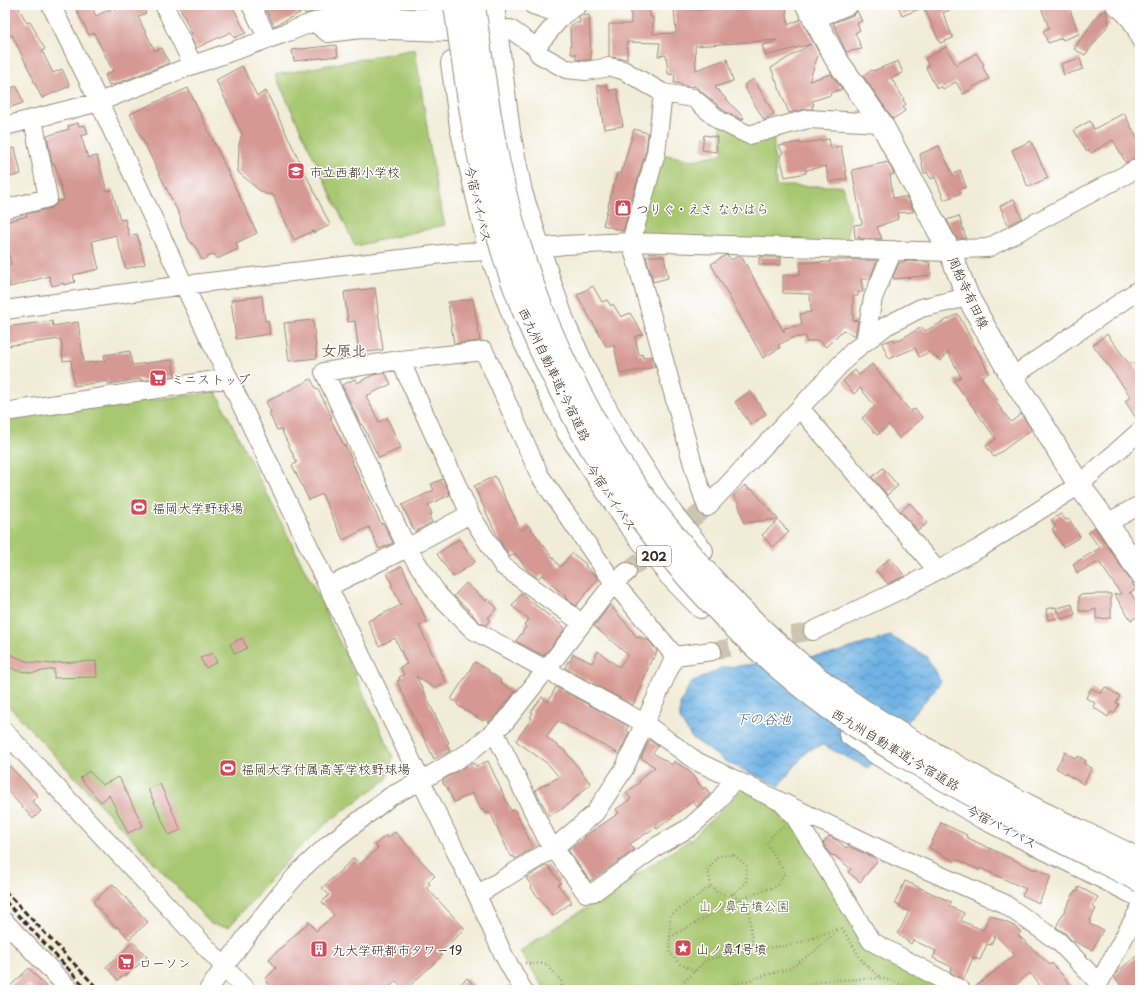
<svg xmlns="http://www.w3.org/2000/svg" width="1145" height="995" viewBox="0 0 1145 995" font-family="'Playpen Sans','Klee One',sans-serif">
  <defs>
    <pattern id="water-waves" width="16" height="10" patternUnits="userSpaceOnUse"><rect width="16" height="10" fill="#6fb2e4"/><path d="M0 5q4-4 8 0t8 0" fill="none" stroke="#5c91b8"/></pattern>
  </defs>
  <rect width="100%" height="100%" fill="#fff"/>
  <filter id="ink" filterUnits="userSpaceOnUse"><feTurbulence type="fractalNoise" baseFrequency=".025" numOctaves="2"/><feDisplacementMap in="SourceGraphic" scale="8" xChannelSelector="R" yChannelSelector="G"/><feConvolveMatrix kernelMatrix="1 2 1 2 8 2 1 2 1" color-interpolation-filters="sRGB"/></filter>
  <filter id="wash" filterUnits="userSpaceOnUse"><feTurbulence type="fractalNoise" baseFrequency=".012" numOctaves="4" result="noise"/><feDisplacementMap in="SourceGraphic" scale="16" xChannelSelector="R" yChannelSelector="G"/><feGaussianBlur stdDeviation="0.9" result="paint"/><feColorMatrix in="noise" values="0 0 0 0 0 0 0 0 0 0 0 0 0 0 0 0 0 1.4 0 .05"/><feComposite in="paint" operator="in"/></filter>
  <g filter="url(#wash)">
    <rect width="100%" height="100%" fill="#f1ecd7"/>
    <!-- green -->
    <path fill="#a7c76f" stroke="#717846" d="M415 49 437 192 445 225 355 246 275 75Z
      M720 121 749 135 773 128 776 186H842L850 218 846 249 631 242 656 153 694 160 723 153Z
      M216 392 318 596 393 757 387 779 327 823 292 855 229 927 211 924 5 702V417Z
      M743 789 785 808 871 951 958 990H545L520 951 691 839Z"/>
    <!-- water -->
    <path fill="url(#water-waves)" stroke="#556e81" d="M890 636 926 656 941 682 868 768 823 745 807 751 779 786 728 763 691 737 680 719V705L690 684 721 668 831 654Z"/>
    <g id="blocks">
      <!-- building -->
      <path fill="#d69892" d="M5 5H17L27 23 30 22 37 34H36L45 49 42 51 53 73 62 69 70 86 42 98 33 80H34L12 35 10 36 5 28Z
        M84 5H91L96 16 110 9 111 12 127 5H142L146 13 138 17 155 51 162 48 169 63 113 85 112 84 109 85 105 75 113 71 94 33 89 35 76 9Z
        M179 5H232L246 33 234 38 231 32 196 48 190 35 192 34Z
        M264 5H317L315 6 317 10 305 14 304 11 274 26Z
        M714 5H786L788 25 801 19 819 53 809 81 831 74 842 89 830 93 831 95 812 101 814 105 812 106 813 109H805L789 113 771 68 811 44 766 56 762 46 777 40 695 46 696 70 727 59 733 81 715 87 744 118 742 120 726 112 700 90 694 86 689 87 681 85V84L674 83 675 75 668 74 666 55 658 56 660 43 627 42V59L609 57V24H631V8L650 9V17H653V34L676 33 674 7 692 6V11L715 8Z
        M898 5H960L943 13 953 38 940 43 924 7 902 16Z
        M1040 5H1068L1079 34 1063 40 1062 38 1048 43 1043 31 1049 28Z
        M857 11 862 21 857 23 860 30 855 33 862 49 846 52 833 23 853 15Z
        M1106 11 1109 24 1085 55 1074 49 1099 13Z
        M589 15 591 60H586L576 59V54H571L570 27 574 23H580L579 17 581 16Z
        M336 45 338 56 294 61 292 50Z
        M946 47 956 65 976 53 984 65 982 66 989 79 971 88 972 89 963 94 956 82 943 89 941 86 937 89 926 68 929 66 925 59Z
        M1080 58 1083 69 1064 75 1061 64Z
        M898 61 903 73 891 78 904 99 903 100 906 104 903 106 905 111 893 119 863 76 872 70 873 71Z
        M242 66 257 96 266 91 330 225 314 233 313 231 294 240 273 195 266 194 259 190 238 172 239 144 242 134 216 80Z
        M754 79 774 114 764 120 745 88V84Z
        M597 85H607L608 91 617 89 623 126 604 129Z
        M17 86 23 103 5 109V90Z
        M188 88 257 233 236 243 238 249 217 259 214 254 202 260 196 248 189 240 181 223 180 216 130 114Z
        M1124 113 1140 144V157L1135 158 1126 163 1113 140 1091 153 1089 150 1086 151 1074 130 1090 121 1094 129Z
        M78 123 79 126 85 125 88 134 81 136 88 158 97 156 107 191 112 190 120 220 125 219 129 236 137 234 145 264 126 269 116 235 92 241 99 269 73 275 75 282 64 285V283L52 286 49 276 10 287 5 269V265L11 264 5 238V227L8 226 6 222 27 216 26 214 51 208 55 205 58 201 64 200 55 164H52L47 136 69 129 68 126Z
        M634 129 648 133 646 151 623 231 603 225 617 173 621 174Z
        M704 135 717 137 716 152 702 150Z
        M829 139 831 148 841 146 847 179 829 182 826 166 806 170V173L785 177 780 155 783 153 779 146 800 142V144Z
        M1031 141 1048 178 1028 187 1012 150Z
        M939 146 953 175 960 170 966 187 959 190 961 193 944 200 935 177 931 179 927 172 924 174 920 154Z
        M15 148 21 174 7 178 5 172V150Z
        M888 162 894 174 890 175 893 198 906 197 913 208V212L897 213 898 219 877 227 882 239H860V237L855 238 854 225 862 224 852 170Z
        M1014 199 1022 218 1008 225 1000 206Z
        M959 216 966 238 957 239 947 220Z
        M726 255 728 256 731 260 738 256H741L784 332V328L802 325 800 314 811 312 810 294 783 293V275H800V263L830 262V260H877L870 279H861L863 292H858V296H853V321L858 320 855 336 843 330 826 347 818 340 806 342V336L792 338 778 345 780 348 763 358 711 264Z
        M646 256H664L668 278 653 282Z
        M759 257H781V265H759Z
        M909 261 929 262 931 275 894 279 893 276 899 263Z
        M593 286 602 302 607 300 611 306 613 304 621 317 630 313 643 334 635 337 639 355 642 354 643 358 652 356 655 367 620 374 614 345 606 346 602 339 577 295Z
        M375 288 383 350 359 353 355 321 348 322 344 292Z
        M262 296 265 321 268 320 270 334 236 339 231 300Z
        M473 299 480 341 454 344 448 302Z
        M958 314 989 373 981 377 997 399 995 401 1011 422 1021 414 1031 430 994 457 986 446 996 439 954 381 961 377 948 352 941 361 929 352 919 357 915 348 889 359 882 343 894 339 895 342 922 327 925 331Z
        M313 320 317 358 289 361 284 323Z
        M52 321 53 326 78 322 84 363 105 361 104 355 130 351 132 365 172 360 175 376 141 381V379L108 384V381L74 386 71 360 63 361 61 339 5 346V327Z
        M1107 334 1129 364 1132 362 1140 372V421H1138L1125 401 1131 397 1093 345Z
        M872 364 910 411 915 409 923 418 899 438 889 425 877 435 862 418 875 406 860 388 854 394 843 381 855 370 859 375Z
        M385 373 391 384 366 396 379 422 387 418 401 448 379 458 362 424 361 425 342 385 355 379 357 383 373 375Z
        M311 379 316 389 317 388 324 401 332 417 330 418 344 446 345 445 352 460H351L381 524 383 523 393 543 379 549 369 527 343 540 322 494 309 500 292 465 297 463 281 429 277 430 269 413 271 412 266 402Z
        M750 391 766 414 751 425 735 402Z
        M883 468 898 486 887 495 872 477Z
        M495 476 521 531 528 525 560 567 572 553 586 564 585 566 596 576 598 579 576 606 565 598 566 597 542 575 538 578 529 572 515 553 510 557 499 540 474 486Z
        M443 479 450 495 428 505 432 514 429 516 432 522 415 532 402 505 434 490 431 484Z
        M745 485 750 490 752 489 778 519 744 523 738 502 733 496Z
        M910 503 927 523 918 531 901 511Z
        M1061 514 1066 520 1069 519 1080 537 1063 547 1052 529 1056 527 1051 520Z
        M778 520 789 532 773 547 762 535Z
        M1095 527 1136 589 1129 593H1131L1140 608V615L1131 620 1114 594H1121L1099 562 1077 573 1073 564 1100 548 1088 532Z
        M459 539 475 562 453 577 437 554Z
        M890 558 905 576 888 584 876 570Z
        M402 566 427 622 419 626 446 682 434 688 416 676 449 743 447 744 450 751 434 759 397 681 400 680 399 677 404 675 400 667 407 664 395 638 379 646 368 621 401 605 391 585 392 584 387 573Z
        M466 583 486 601 488 599 497 608 488 618 490 620 486 625 479 622 472 614H473L454 596Z
        M521 594 564 627 563 628 565 629 543 656 516 641 526 627 524 625 529 619 512 606Z
        M1096 594H1111V618L1096 619V609L1090 611H1079V595Z
        M1072 604 1075 615 1061 619 1058 608Z
        M610 605 630 628 637 638 639 637 649 641 657 651 654 659 652 658 641 686H642L633 705 565 668 568 661 570 662 573 654 592 663 598 651 619 667 628 655 594 626Z
        M1056 607 1058 618 1048 620 1046 609Z
        M242 638 247 648 235 654 230 644Z
        M5 652 21 659 29 662 54 664V663L96 661 97 677 54 678V669L32 673 15 670 5 664Z
        M212 653 217 662 206 668 200 658Z
        M475 662 489 670 488 671 501 680 500 682 515 692 506 703H505L497 715 489 722 484 719 483 721 457 705 458 703 451 699Z
        M556 687 628 726 626 730 629 732 619 754 558 721 546 737 565 751 591 784 562 809 549 816 535 790 559 777 548 764 516 741 532 718 530 717 533 713 531 712 542 697 548 702Z
        M1105 687 1120 696 1116 703 1119 704 1114 714 1111 712 1108 717 1093 707 1095 703 1086 698 1091 688 1101 694Z
        M649 740 658 746 653 753 672 765 674 761 689 771 703 789 705 787 710 794 697 807 693 801 657 829 656 827 630 844 634 850 590 881 568 850 585 838 584 837 619 813 616 809 631 799 626 793 640 782 639 780 655 767 641 758Z
        M1065 752 1076 759 1078 756 1086 761 1084 764 1092 768 1083 784 1056 768Z
        M5 761 38 796 32 801 41 811 33 819 5 788Z
        M488 761 511 811 515 810 533 848 515 859 514 856 512 857 509 853 490 812 485 814 483 809 481 810 473 793 454 802 446 786 443 784V780L463 768 474 763 476 766Z
        M89 771 102 785 119 777 143 826 128 833 109 795 101 802 80 778Z
        M160 784 181 830 169 835 148 789Z
        M941 823 967 835 966 837 1035 870V868L1051 876 1039 903 1022 895 1026 889 980 868 979 870 956 859 955 861 929 848Z
        M395 832 435 876 428 882 430 884 426 887 465 929 439 953 442 956 405 990H404L396 981 386 990H274L266 982 268 980 266 978 276 968 269 959 309 922 316 931 334 915 322 902 329 895 322 888 354 858 360 864 378 848 375 845 386 835 388 838Z
        M829 836 838 841 846 848 848 846 872 857 877 861 860 882 848 872 851 869 834 855 833 856 829 853 823 843Z
        M547 865 561 883 558 885 572 902 553 916 531 888 532 886 526 878Z
        M905 881 951 902 949 906 964 913 961 921 983 930 990 915 1014 926 1021 932 1018 935 1050 965 1052 963 1075 990H1044L1030 973 1010 990H971L1015 955 995 935 991 945 987 944 980 960 973 957 964 979 950 972 952 967 933 958 936 951 913 940 911 944 897 933 901 928 909 911 900 907V905L895 903Z
        M113 884 148 922 129 939 117 926 116 928 93 902Z
        M1079 887 1098 897 1092 907 1096 909 1090 920H1091L1089 924 1103 930 1092 950 1071 940 1065 933 1056 927 1075 891 1077 892Z
        M133 942 147 957 126 976 125 974 118 980 106 967Z
        M1140 953V990H1125L1114 977 1116 973Z
        M29 968 49 990H34L29 985 23 990H6Z
        M467 978 478 990H454Z"/>
    </g>
  </g>
  <g filter="url(#ink)">
    <use href="#blocks" fill-opacity="0" stroke="#968b7a" stroke-width="1"/>
    <g fill="none" stroke-linecap="round" stroke-linejoin="round">
      <!-- minor-tunnel -->
      <path stroke="#cdc5b2" stroke-width="18" stroke-dasharray="18 9" stroke-linecap="butt" d="M627 572 707 507
        M712 651 813 631"/>
      <!-- minor casing -->
      <g stroke="#968b7a" stroke-width="20">
        <path id="minor" d="M51 5 99 102 184 285 421 781 477 895 502 952 523 990
          M164 5 193 65
          M251 5 268 39
          M533 5 563 15
          M578 5 563 15 536 47 539 54 566 69 586 71 610 67 623 70 663 93 693 98 720 121 749 135 808 119 881 123
          M1115 5C1128 14 1136 24 1140 39
          M815 19 849 5
          M314 22 328 33 361 29 448 32
          M496 30 510 29 536 47
          M663 93 656 153 631 242 696 475 707 507 852 352 886 326 921 308 968 297
          M5 126 99 102 193 65 288 32 314 22 342 13 411 18H441
          M5 209 48 198 33 119
          M5 310 184 285 451 253 539 248 565 245 631 242 950 252 962 249 988 248 1140 167
          M865 342 873 298 893 250
          M400 360 470 514 503 566 582 623
          M1012 377 1140 289
          M800 408 937 570
          M5 412 229 378
          M470 514 407 548 324 372 400 360 484 351 540 476 614 583 675 656
          M1107 523 1140 505
          M328 587 407 548 439 596 473 630 644 723 696 761 886 852 1003 903 1059 942 1099 983 1140 908
          M813 631 906 587 980 548 1079 485 1140 431
          M675 656 624 769 595 813 554 848 586 893 594 892 659 845 689 828 716 804 734 779
          M675 656 712 651
          M5 732 246 990
          M785 806 795 817 871 941 961 990
          M477 895 554 848 547 839 494 731
          M5 922 70 990
          M208 990 246 937 281 893 301 870 329 844 391 796 421 781 471 751 505 722 614 583 627 572"/>
      </g>
      <!-- major casing -->
      <g stroke="#968b7a" stroke-width="24">
        <path id="major" d="M807 5 836 59 881 123 950 252 968 297 1012 377 1046 430 1079 485 1107 523 1140 573"/>
      </g>
      <!-- highway casing -->
      <g stroke="#968b7a" stroke-width="24">
        <path id="highway" d="M493 5 509 132 521 192 551 286 565 326 589 379 612 420 671 513 702 551
          M452 63 461 127 490 251 518 328 568 432 629 524 670 575 701 607
          M850 734 878 754 982 817 1140 896"/>
      </g>
      <!-- path -->
      <path stroke="#968b7a" stroke-width="2.5" stroke-dasharray="1 3" stroke-linecap="butt" d="M734 855 747 866 746 883 733 894 725 895 717 892 711 886 708 870 718 856Z
        M733 894 749 912 753 949
        M670 937 737 900 777 886 785 873 767 844 775 832 784 826
        M525 963 547 964 561 981 562 990
        M695 971 680 964 670 953V916L711 886
        M676 990 706 960 753 949 794 945 841 927 863 962 881 978
        M725 990 732 985 791 968 816 950 839 929
        M793 990 822 981 881 978 920 990"/>
      <!-- minor -->
      <use href="#minor" stroke="#fff" stroke-width="18"/>
      <!-- major -->
      <use href="#major" stroke="#fff" stroke-width="22"/>
      <!-- highway -->
      <use href="#highway" stroke="#fff" stroke-width="22"/>
      <!-- rail -->
      <path stroke="#3b2a1e" stroke-width="3" stroke-dasharray="6 3" stroke-linecap="butt" d="M5 891 99 990
        M5 901 88 990"/>
      <!-- highway-bridge casing -->
      <g stroke="#968b7a" stroke-width="24" stroke-linecap="butt">
        <path id="highway-bridge" d="M455 5C466 85 477 165 500 243 512 287 530 329 550 370 563 396 576 423 591 448 606 474 624 498 642 521 695 592 758 656 830 709 857 728 886 746 915 763 988 806 1064 843 1140 881
          M474 5C485 85 495 166 519 243 540 311 569 377 605 438 625 473 650 506 676 537 725 596 779 651 842 696 870 716 900 734 930 751 963 770 997 790 1031 807 1067 825 1104 842 1140 860"/>
      </g>
      <!-- highway-bridge -->
      <use href="#highway-bridge" stroke="#fff" stroke-width="22"/>
    </g>
  </g>
  <!-- icons -->
  <defs>
    <g id="school-square" transform="scale(0.9)"><rect x="-9" y="-9" width="18" height="18" rx="4" fill="#d1495b" stroke="#fff"/><path d="M0-5L7-2L0 1L-7-2ZM-4 1L0 2.5L4 1V4Q0 6-4 4Z" fill="#fff"/></g>
    <g id="shop-square" transform="scale(0.9)"><rect x="-9" y="-9" width="18" height="18" rx="4" fill="#d1495b" stroke="#fff"/><path d="M-5-2.5h2.3a2.7 3.5 0 0 1 5.4 0H5L5.5 6h-11ZM-1.5-2.5h3a1.5 2.3 0 0 0-3 0Z" fill="#fff"/></g>
    <g id="supermarket-square" transform="scale(0.9)"><rect x="-9" y="-9" width="18" height="18" rx="4" fill="#d1495b" stroke="#fff"/><path d="M-6-5.5h2.5l.6 2H6L4.5 2H-2.5L-4.4-4H-6ZM-1.5 3.2a1.3 1.3 0 1 0 .1 0ZM3 3.2a1.3 1.3 0 1 0 .1 0Z" fill="#fff"/></g>
    <g id="stadium-square" transform="scale(0.9)"><rect x="-9" y="-9" width="18" height="18" rx="4" fill="#d1495b" stroke="#fff"/><path d="M0-5a6.5 5 0 1 0 0 10a6.5 5 0 1 0 0-10ZM-3.5-1.8h7v3.6h-7Z" fill="#fff"/></g>
    <g id="sight-square" transform="scale(0.9)"><rect x="-9" y="-9" width="18" height="18" rx="4" fill="#d1495b" stroke="#fff"/><path d="M0-6L1.8-2.2L6-1.7L2.9 1.2L3.7 5.4L0 3.3L-3.7 5.4L-2.9 1.2L-6-1.7L-1.8-2.2Z" fill="#fff"/></g>
    <g id="building-square" transform="scale(0.9)"><rect x="-9" y="-9" width="18" height="18" rx="4" fill="#d1495b" stroke="#fff"/><path d="M-4-6H4V6H1V3H-1V6H-4ZM-2.5-4.3h1.7v1.8h-1.7ZM.8-4.3h1.7v1.8H.8ZM-2.5-1h1.7V.8h-1.7ZM.8-1h1.7V.8H.8Z" fill="#fff"/></g>
  </defs>
  <g fill-rule="evenodd">
    <use href="#school-square" x="296" y="171"/>
    <use href="#shop-square" x="623" y="208"/>
    <use href="#supermarket-square" x="158" y="378"/>
    <use href="#stadium-square" x="139" y="507"/>
    <use href="#stadium-square" x="228" y="768"/>
    <use href="#sight-square" x="683" y="948"/>
    <use href="#building-square" x="319" y="949"/>
    <use href="#supermarket-square" x="126" y="962"/>
  </g>
  <g text-anchor="middle" dominant-baseline="central" stroke-width="3" stroke-linejoin="round" paint-order="stroke">
    <!-- shield labels -->
    <rect fill="#fff" stroke="#766a62" stroke-width="1" x="637" y="546" width="34" height="20" rx="3"/>
    <g font-size="12" font-weight="bold" fill="#3b2a1e">
      <text x="654" y="556">202</text>
    </g>
    <!-- poi labels -->
    <g font-size="13" fill="#3b2a1e" stroke="#fff" text-anchor="start">
      <text x="309" y="171">市立西都小学校</text>
      <text x="636" y="208">つりぐ・えさ なかはら</text>
      <text x="171" y="378">ミニストップ</text>
      <text x="152" y="507">福岡大学野球場</text>
      <text x="241" y="768">福岡大学付属高等学校野球場</text>
      <text x="696" y="948">山ノ鼻1号墳</text>
      <text x="332" y="949">九大学研都市タワー19</text>
      <text x="139" y="962">ローソン</text>
    </g>
    <!-- street labels -->
    <g font-size="13" fill="#3b2a1e" stroke="#fff">
      <text transform="translate(479 204) rotate(77)">今宿バイパス</text>
      <text transform="translate(969 292) rotate(65)">周船寺有田線</text>
      <text transform="translate(555 374) rotate(64)">西九州自動車道;今宿道路</text>
      <text transform="translate(612 497) rotate(56)">今宿バイパス</text>
      <text transform="translate(896 749) rotate(31)">西九州自動車道;今宿道路</text>
      <text transform="translate(1002 826) rotate(28)">今宿バイパス</text>
    </g>
    <!-- park labels -->
    <g font-size="13" fill="#5b5936" stroke="#fff">
      <text x="744" y="905">山ノ鼻古墳公園</text>
    </g>
    <!-- water labels -->
    <g font-size="14" font-style="italic" fill="#4d5a63" stroke="#fff">
      <text x="763" y="718">下の谷池</text>
    </g>
    <!-- quarter labels -->
    <g font-size="15" font-weight="bold" fill="#715047" stroke="#fff">
      <text x="344" y="349">女原北</text>
    </g>
  </g>
  <!-- margin -->
  <rect width="1145" height="995" fill="none" stroke="#fff" stroke-width="20"/>
</svg>
